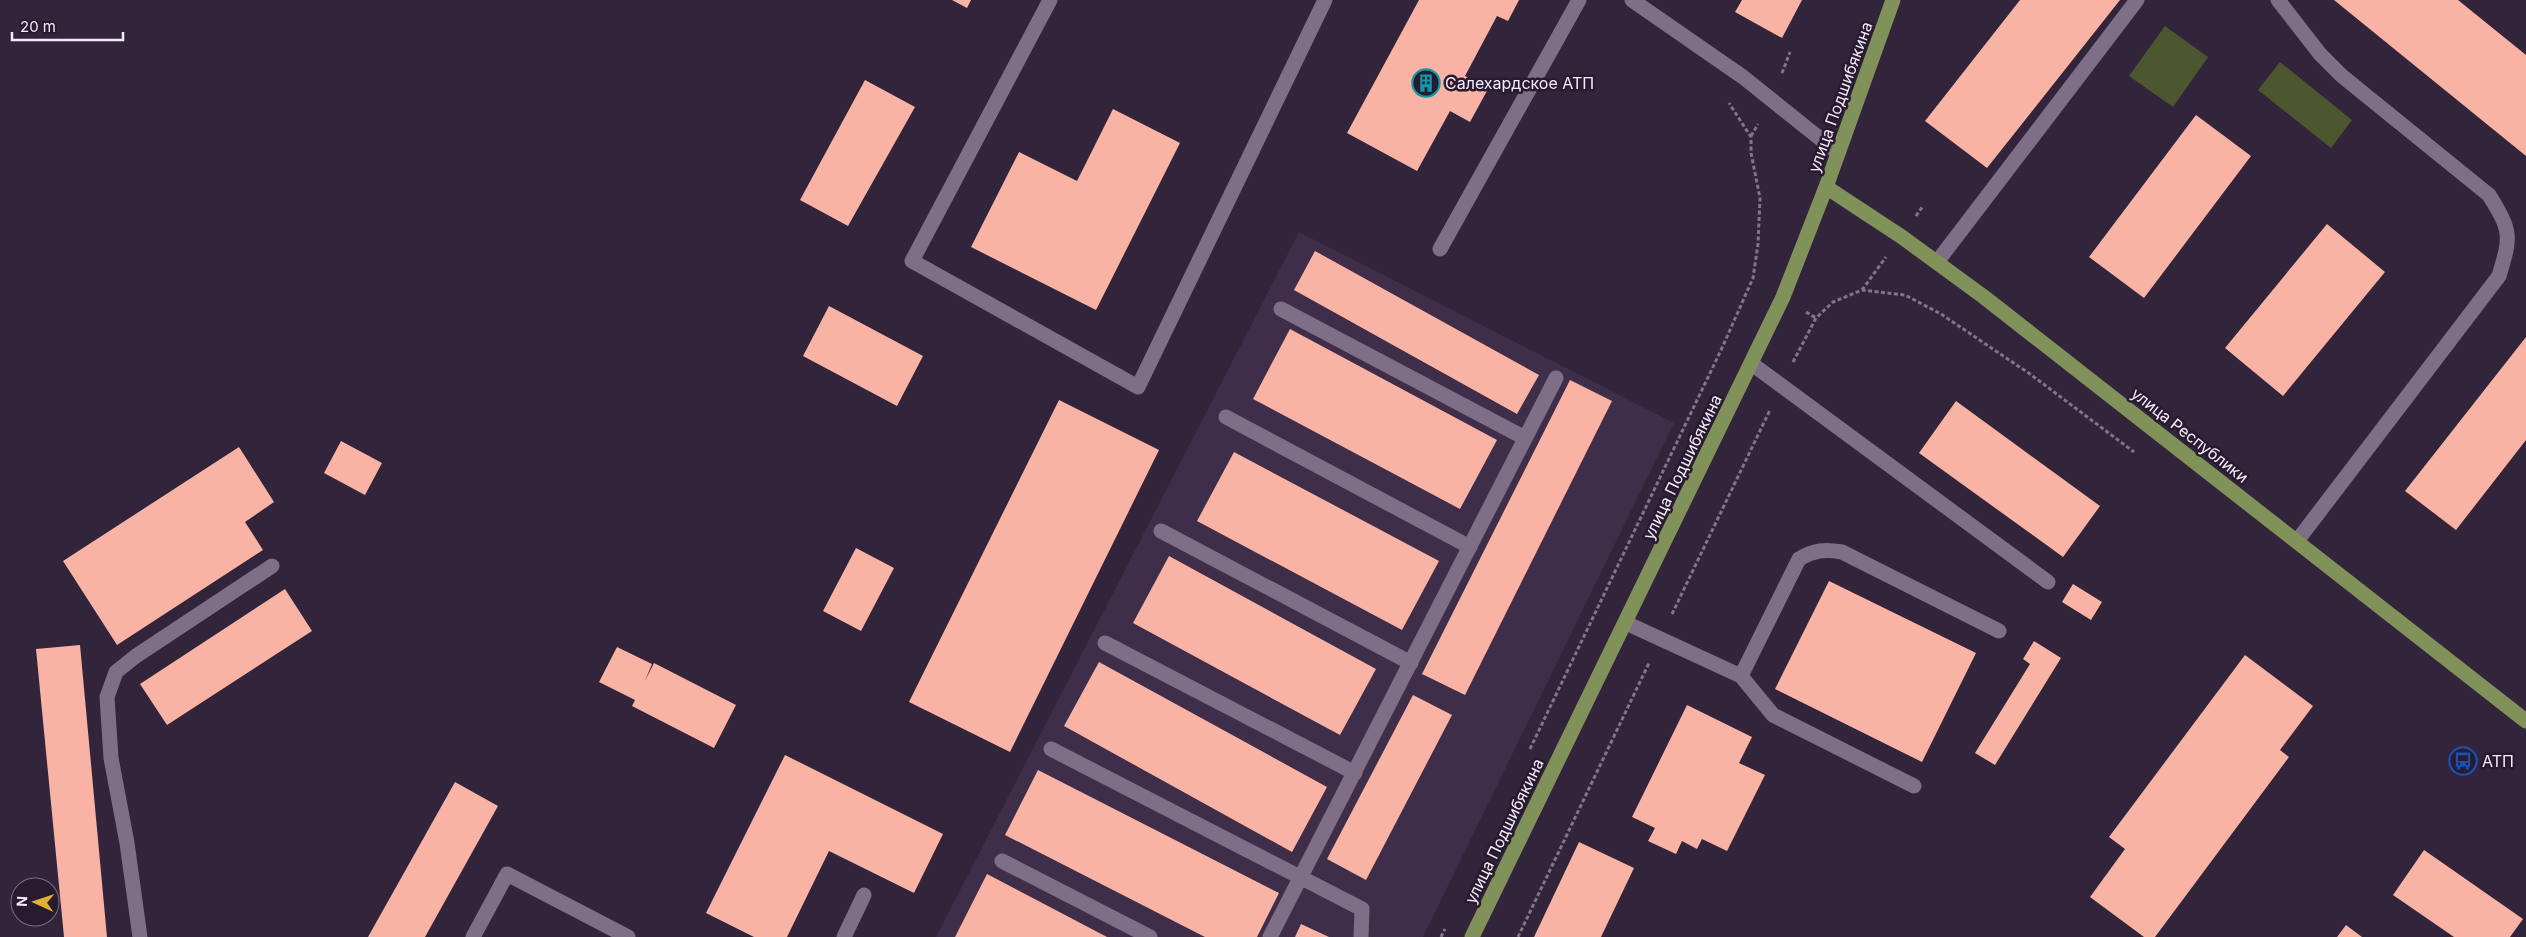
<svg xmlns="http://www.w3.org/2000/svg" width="2526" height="937" viewBox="0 0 2526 937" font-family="Inter,sans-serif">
  <rect width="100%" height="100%" fill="#32243a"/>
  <!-- built -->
  <path fill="#3f2e49" d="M1299 232 1674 423 1423 937H936Z"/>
  <!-- green -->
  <path fill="#4c572f" d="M2165 26 2208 57 2173 107 2129 76Z
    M2280 62 2352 120 2331 148 2258 90Z"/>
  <!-- building -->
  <path fill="#f9b3a5" d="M952 0H971L967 8Z
    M1419 0H1519L1508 21 1497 16 1465 76 1488 89 1470 122 1450 111 1417 171 1347 133Z
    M1742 0H1802L1782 38 1735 12Z
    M2020 0H2120L1987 168 1925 121Z
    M2334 0H2458L2526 55V156Z
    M865 80 915 107 848 226 800 200Z
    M1113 109 1180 143 1096 310 971 247 1019 152 1077 181Z
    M2196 115 2251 156 2144 298 2089 257Z
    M2327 224 2385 272 2283 396 2225 348Z
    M1315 251 1539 375 1517 414 1294 290Z
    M829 306 923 356 897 406 803 356Z
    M1290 329 1497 440 1460 509 1253 399Z
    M2526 337V440L2456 530 2405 491Z
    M1570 380 1612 401 1465 695 1422 674Z
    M1059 400 1159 450 1010 752 909 702Z
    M1956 401 2100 506 2063 557 1919 453Z
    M341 441 382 463 365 495 324 473Z
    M239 447 274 502 245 522 263 550 117 645 63 561Z
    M1234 452 1439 561 1402 630 1197 521Z
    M856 548 894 568 861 631 823 611Z
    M1169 556 1376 669 1340 735 1133 623Z
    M1829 581 1976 653 1922 762 1775 689Z
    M2073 584 2102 602 2091 620 2062 602Z
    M285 589 312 631 167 725 140 684Z
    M2034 641 2061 658 1995 765 1975 753 2030 664 2023 659Z
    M80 645 107 937H64L36 649Z
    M617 647 652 664 645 681 654 663 736 705 714 748 632 706 635 700 599 682Z
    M2245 655 2313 706 2280 750 2289 757 2155 937H2144L2090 897 2125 849 2109 837Z
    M1099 662 1327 787 1292 852 1064 726Z
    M1413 695 1452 715 1366 880 1327 859Z
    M1687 705 1752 737 1739 763 1765 775 1727 851 1702 839 1697 849 1682 841 1676 854 1648 841 1655 828 1632 817Z
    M785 755 943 834 914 893 829 851 787 937H754L706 913Z
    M1038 770 1279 893 1257 937H1205L1005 835Z
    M455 782 498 806 425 937H368Z
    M1579 842 1634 868 1601 937H1534Z
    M2424 850 2523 919 2510 937H2454L2393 895Z
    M987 874 1107 937H955Z
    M1301 924 1329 937H1295Z
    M2346 925 2362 937H2337Z"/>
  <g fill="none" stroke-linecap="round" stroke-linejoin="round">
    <!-- path -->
    <path stroke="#817588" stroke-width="3" stroke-dasharray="4 2.5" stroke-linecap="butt" d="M1782 73 1790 52
      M1751 136 1758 124
      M1916 216 1923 206
      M1862 290 1886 257
      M1806 312 1816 318
      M1793 362 1816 318 1833 302 1862 290 1905 295 1941 314 2030 374 2134 452
      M1672 614 1770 410
      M1530 749 1722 348 1753 278 1758 244 1760 198 1751 153V137L1729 103
      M1441 937 1445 929
      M1518 937 1649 663"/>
    <!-- minor -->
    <path stroke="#7e6e88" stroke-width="15" d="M1050 0 912 261 1138 387 1325 0
      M1632 0 1743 77 1838 153
      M2278 0 2320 54 2342 76 2489 195C2512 232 2511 236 2499 276L2297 541
      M1440 249 1579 0
      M1937 262 2137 0
      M1281 309 1525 438
      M1752 364 2048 582
      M1226 417 1470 547
      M1161 531 1411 663
      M1626 623 1741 676 1773 715 1914 786
      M1105 643 1355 773
      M1741 676 1799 559C1814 550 1825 549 1842 552L1999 631
      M1051 749 1362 909 1361 937
      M1002 861 1150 937
      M140 937 127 843 111 758 107 697 116 672 136 656 272 566
      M473 937 507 874 628 937
      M844 937 864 895
      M1270 937 1556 378"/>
    <!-- major -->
    <path stroke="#80915a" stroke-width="15" d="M1826 187 1902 237 1984 297 2526 721
      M1472 937 1783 297 1826 187 1893 0"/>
  </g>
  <!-- icons -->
  <defs>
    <g id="building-ring" transform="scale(1.4375)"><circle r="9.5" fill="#281a2f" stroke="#0f9aa8" stroke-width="1.5"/><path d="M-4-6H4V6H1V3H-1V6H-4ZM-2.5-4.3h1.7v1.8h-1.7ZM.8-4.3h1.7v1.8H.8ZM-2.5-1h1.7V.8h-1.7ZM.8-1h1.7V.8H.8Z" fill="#0f9aa8"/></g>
    <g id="bus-ring" transform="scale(1.4375)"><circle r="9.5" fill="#281a2f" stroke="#1a4fb4" stroke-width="1.5"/><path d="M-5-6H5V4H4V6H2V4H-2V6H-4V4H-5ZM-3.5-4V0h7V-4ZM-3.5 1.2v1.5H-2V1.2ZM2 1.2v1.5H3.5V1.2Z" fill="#1a4fb4"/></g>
  </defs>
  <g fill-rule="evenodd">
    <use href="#building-ring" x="1426" y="83"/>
    <use href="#bus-ring" x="2463" y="761"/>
  </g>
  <g text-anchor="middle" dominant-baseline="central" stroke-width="5" stroke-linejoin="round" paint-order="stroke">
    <!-- poi labels -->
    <g font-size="16" fill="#f4ebfa" stroke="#281a2f" text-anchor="start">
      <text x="1445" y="83">Салехардское АТП</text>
      <text x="2482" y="761">АТП</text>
    </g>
    <!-- street labels -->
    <g font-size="16" fill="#f4ebfa" stroke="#281a2f">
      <text transform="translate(1840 97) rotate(-70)">улица Подшибякина</text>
      <text transform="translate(2190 435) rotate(38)">улица Республики</text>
      <text transform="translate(1682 467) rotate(-64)">улица Подшибякина</text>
      <text transform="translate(1504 831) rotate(-64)">улица Подшибякина</text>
    </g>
  </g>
  <!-- north arrow -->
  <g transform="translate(35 902) rotate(273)"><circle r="24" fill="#281a2f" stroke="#7a6e80"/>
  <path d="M0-4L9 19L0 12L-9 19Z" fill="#e0b034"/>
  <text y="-8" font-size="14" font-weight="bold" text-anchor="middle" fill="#f4ebfa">N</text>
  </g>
  <!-- scale -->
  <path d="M12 32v8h111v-8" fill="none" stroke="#f4ebfa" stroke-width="2.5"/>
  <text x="20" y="32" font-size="15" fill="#f4ebfa" stroke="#281a2f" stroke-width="4" paint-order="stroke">20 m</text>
</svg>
